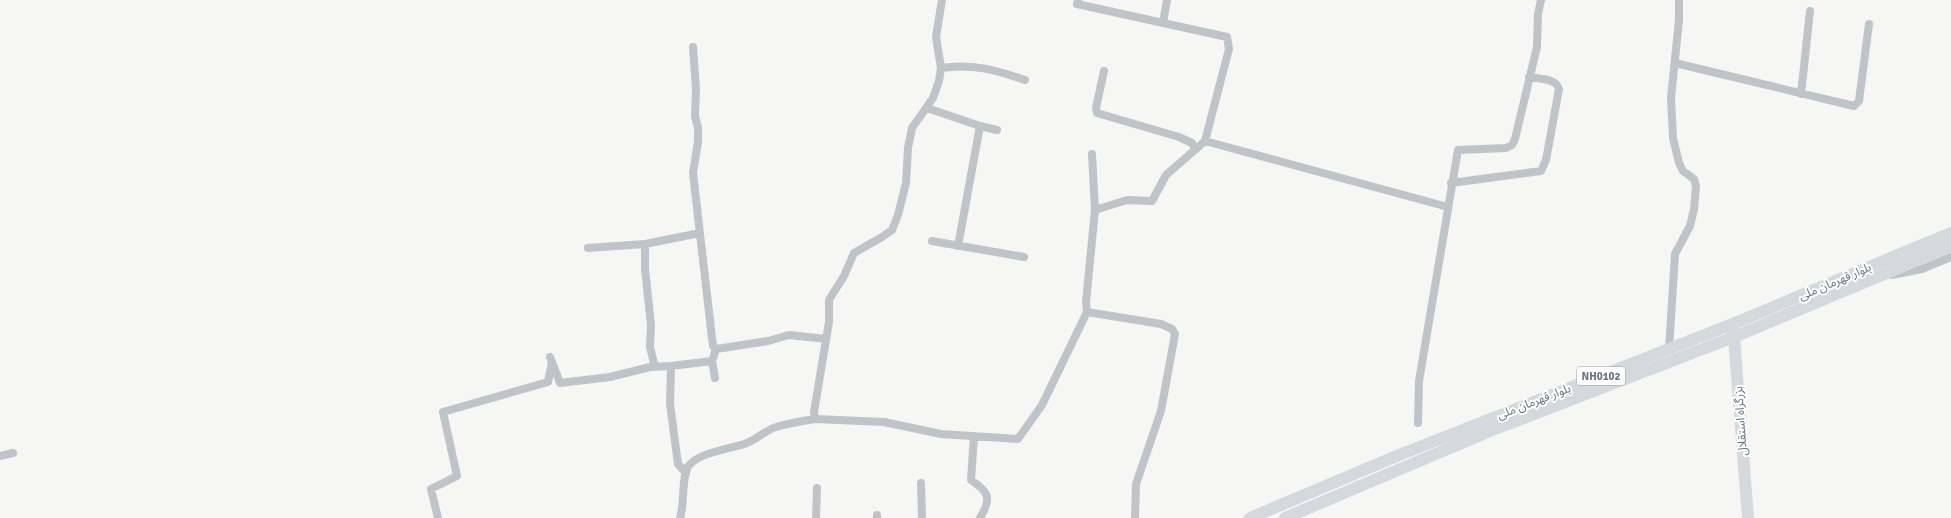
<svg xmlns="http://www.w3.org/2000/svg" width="1951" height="518" viewBox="0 0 1951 518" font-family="Signika,'Noto Sans Arabic',sans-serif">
  <rect width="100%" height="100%" fill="#f6f7f4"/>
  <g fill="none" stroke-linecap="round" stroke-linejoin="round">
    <!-- minor -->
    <path stroke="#c0c3c7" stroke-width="8" d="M1078 0 1077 4 1227 37 1229 49 1205 141 1166 175 1152 201 1127 200 1095 210
      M1163 23 1167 0
      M693 47 696 89 695 116 698 128V142L693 173 712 338 713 346 716 349
      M1675 63 1854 106 1859 101 1869 24
      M941 68C972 63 996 70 1025 80
      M1104 71 1096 108 1097 113 1179 137 1192 143 1195 149
      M1801 94 1810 11
      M927 108 980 126 997 130
      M1205 141 1448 207
      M1451 183 1541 171 1546 160 1559 89C1556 78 1539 79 1529 77
      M932 241 1024 257
      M645 244V269L651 325 650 347 655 367
      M958 246 980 126
      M588 248 645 244 700 233
      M1892 275 1922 269 1951 257
      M1087 312 1161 324 1172 329 1175 334 1161 411 1136 484 1135 518
      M1669 349 1675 254 1690 226 1694 209 1696 186 1694 179 1683 171 1679 163 1673 138 1671 98 1679 20V0
      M550 357 560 383 610 377 650 367 671 366 670 404 678 464 686 473
      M712 361 715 378
      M671 366 712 361 716 349 768 341 789 335 826 339
      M815 419 884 422 941 434 1018 439 1042 405 1087 312 1086 302 1095 210 1092 154
      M1418 423 1419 381 1458 150 1506 148 1512 145 1515 139 1537 47 1538 14 1541 0
      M974 436 971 480C989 492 992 498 980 518
      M0 456 13 453
      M921 483 922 518
      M877 515V518
      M438 518 431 489 457 476 443 412 548 382 552 362
      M680 518C685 503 681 479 688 467 697 452 731 449 747 443 757 439 766 430 776 427 789 423 802 421 815 419L814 412 829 322V300L844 276 854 253 882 237 892 230 898 215 906 183 908 148 912 128 933 98 939 81 941 68 936 37 942 0
      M816 518 817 488"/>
    <!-- highway -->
    <path stroke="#d5d8dc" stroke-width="12" d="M1732 330 1734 337 1748 518
      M1250 518 1399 455 1730 325 1951 233
      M1285 518 1490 431 1734 337 1951 246"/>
  </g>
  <g text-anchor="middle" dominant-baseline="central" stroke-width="4" stroke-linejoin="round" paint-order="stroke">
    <!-- shield labels -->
    <rect fill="#fff" stroke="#959ea8" stroke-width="1" x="1577" y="367" width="48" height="18" rx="3"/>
    <g font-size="11" font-weight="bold" fill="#677583">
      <text x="1601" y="376">NH0102</text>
    </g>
    <!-- street labels -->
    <g font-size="12" fill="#677583" stroke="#fff">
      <text transform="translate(1835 282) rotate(-23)">بلوار قهرمان ملی</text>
      <text transform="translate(1534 402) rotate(-21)">بلوار قهرمان ملی</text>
      <text transform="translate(1741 421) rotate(-94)">بزرگراه استقلال</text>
    </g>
  </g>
</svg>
